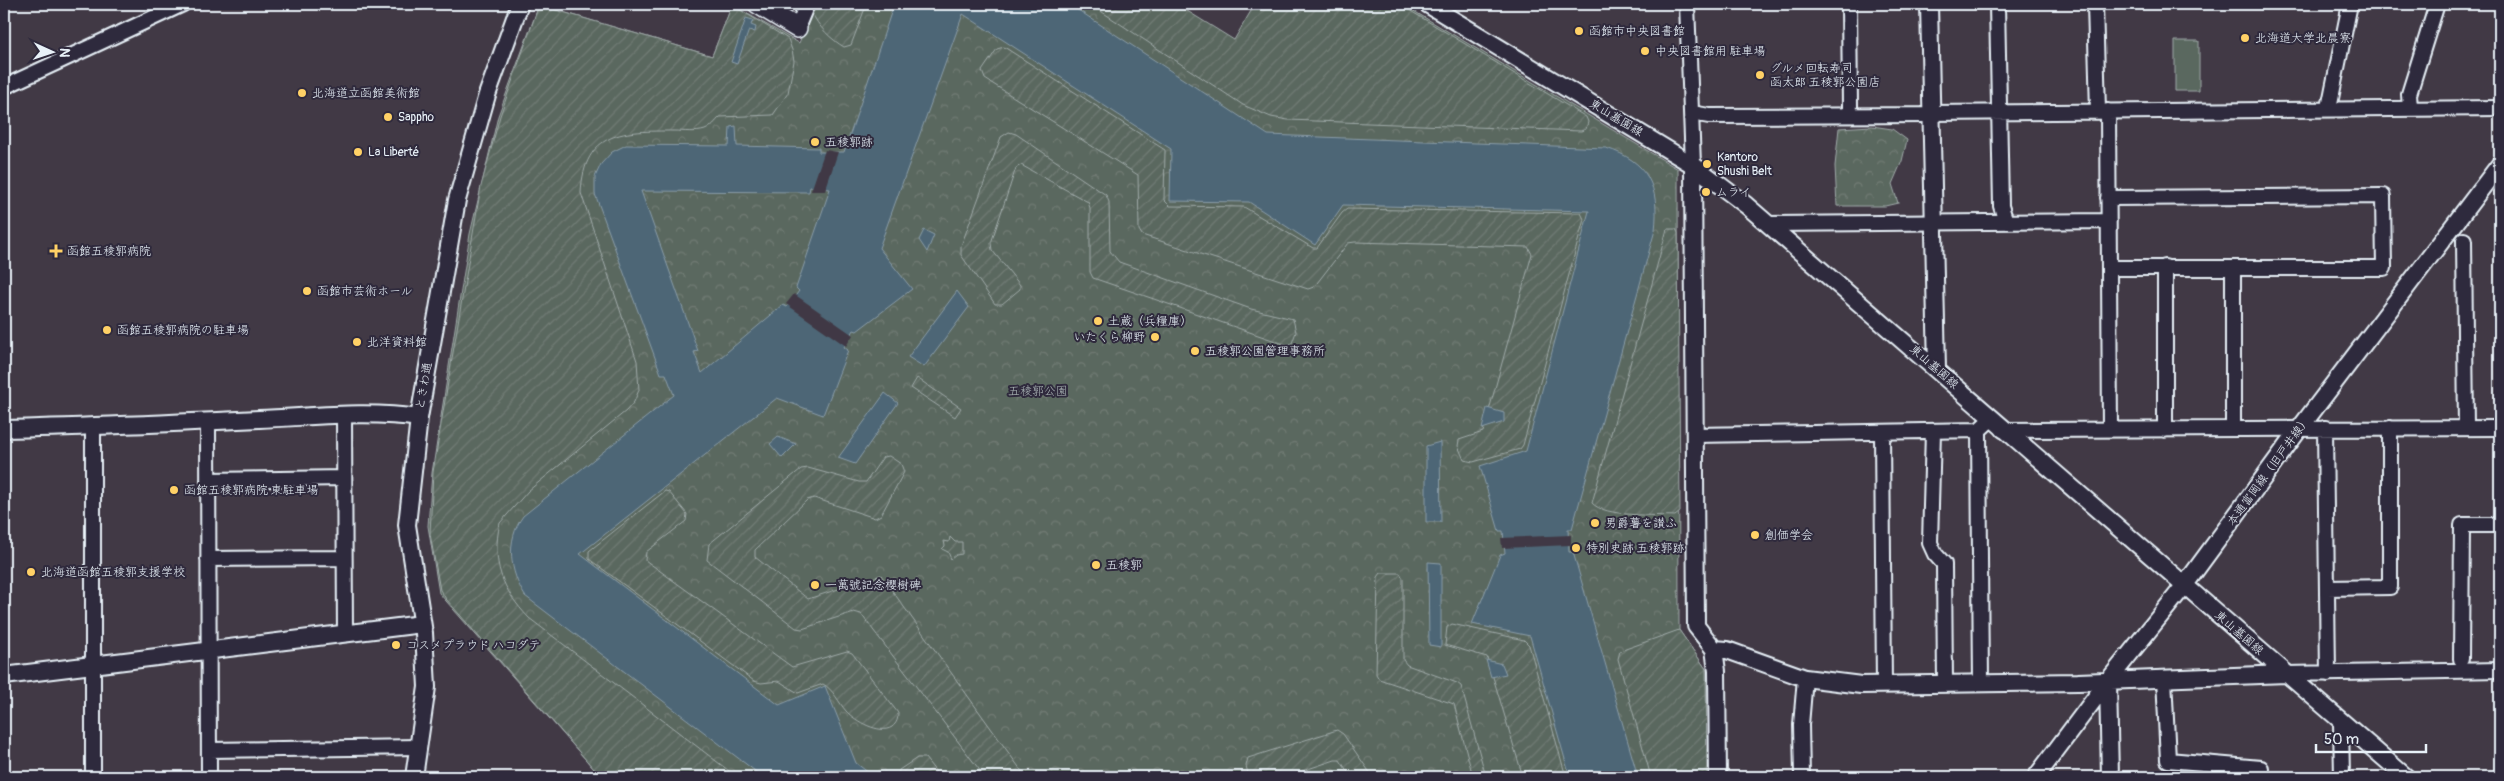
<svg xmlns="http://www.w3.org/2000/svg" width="2504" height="781" viewBox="0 0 2504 781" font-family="Pangolin,'Klee One',sans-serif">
  <defs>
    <pattern id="forest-crowns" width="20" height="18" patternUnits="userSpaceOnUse" patternTransform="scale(1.25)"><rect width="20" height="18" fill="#5a675e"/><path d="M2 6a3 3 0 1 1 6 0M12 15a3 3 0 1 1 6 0" fill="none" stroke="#727d76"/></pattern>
    <pattern id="garden-furrows" width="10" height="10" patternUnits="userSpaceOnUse" patternTransform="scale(1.25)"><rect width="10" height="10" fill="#5a675e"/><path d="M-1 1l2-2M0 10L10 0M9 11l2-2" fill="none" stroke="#727d76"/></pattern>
  </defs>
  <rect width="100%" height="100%" fill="#413945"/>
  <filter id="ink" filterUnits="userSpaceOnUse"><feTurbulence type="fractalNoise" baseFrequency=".02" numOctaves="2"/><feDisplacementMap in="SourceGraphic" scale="10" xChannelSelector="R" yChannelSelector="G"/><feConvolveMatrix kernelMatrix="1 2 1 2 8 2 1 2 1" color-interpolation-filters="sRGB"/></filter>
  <g filter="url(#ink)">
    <!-- grass -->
    <path fill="#5a675e" stroke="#a1acab" d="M2175 41H2199V91H2175Z"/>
    <!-- forest -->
    <path fill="url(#forest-crowns)" stroke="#a1acab" d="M815 4H1165L1233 43 1256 4H1402L1678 169 1679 630 1706 669 1707 777H601L439 593 428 526 432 473 470 234 498 116 539 5 712 56 732 5 799 43Z
      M1872 126 1892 129 1907 140 1902 161 1892 184 1898 203 1885 206H1837L1835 166 1839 128Z"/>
    <!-- garden -->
    <path fill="url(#garden-furrows)" stroke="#a1acab" d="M816 4H870L864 11 851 45 844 47C832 40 817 26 812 12Z
      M1090 4H1176L1234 40 1255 4H1399L1586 117 1588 122 1586 129 1581 131 1288 120 1271 117 1243 105Z
      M539 5 712 56 732 5 788 39 792 50 794 61 788 93 773 115 720 117C715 122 712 127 705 130 696 133 684 131 674 131 624 131 584 130 581 193L637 361 639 390 634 402 626 411 528 491 500 523C491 562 502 590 529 618L737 777H601L446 599 440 590 430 534 433 472 481 186 500 116Z
      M1004 47 1165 150 1164 200 1170 206 1244 207 1313 248H1317L1342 213 1347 209 1581 213 1584 219 1523 445 1520 449 1473 462 1464 460 1458 446 1459 440 1483 432 1532 254 1528 247 1355 242 1348 243 1314 287 1308 289 1142 235 1139 230 1138 175 985 79 982 71 997 49Z
      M1009 132 1016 134 1106 195 1109 202 1110 251 1119 262 1251 309 1293 319 1296 332 1292 343 1287 345 1093 278 1090 272V208L1088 202 1021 165 1016 168 991 243 992 250 1020 285V289L1002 304H995L961 255V246L1001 137Z
      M1667 229H1676L1678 233 1680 512 1675 516C1656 515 1604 517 1592 503Z
      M917 378 961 408 955 417 911 388Z
      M889 456 901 464 904 472 881 515 875 518 814 498 807 500 755 550V557L808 599 881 575 1026 777H985L861 614 854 612 802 629 796 628 707 560 709 544 801 469 808 468 859 482H866L883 457Z
      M665 491 669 492 687 514 686 521 646 552 645 560 792 667 847 651 852 653 898 713C898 719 897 723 892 727 880 735 855 721 846 711 839 703 833 689 823 684L798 693 779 681 761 683 754 681 589 559V551Z
      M950 537 955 542H962V554L956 555 951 559 948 552 942 549 945 546 944 541 949 542Z
      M1381 573H1400L1403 578V660L1407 665 1457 683 1461 686 1486 777H1473L1454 704 1379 679 1376 674 1378 577Z
      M1452 624 1524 640 1529 645 1566 777H1523L1487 657 1445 645 1447 627Z
      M1679 630 1706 669 1707 777H1651L1618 659 1620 651Z
      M1337 730 1343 734 1373 777H1351L1340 760H1335L1284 777H1249L1246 766 1248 758Z
      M917 758H925L940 777H898L899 770Z"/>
    <!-- water -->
    <path fill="#4d6676" stroke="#8b9eaa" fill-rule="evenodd" d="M894 4H1069L1268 135 1606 148C1648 161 1660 187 1655 230L1572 529H1568L1569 552H1573L1638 777H1570L1530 636 1472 624 1500 555 1505 553 1503 531H1499L1480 466 1526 451 1589 211 1343 205 1315 245 1249 202 1170 201 1171 149 963 14 879 248 912 289 857 331 854 330 844 347 848 350 823 415 777 398 580 554 779 705 825 686 856 763 874 777H763L525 596C510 572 505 541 523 516L674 395 666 374H661L595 194V177L601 164 612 152 626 145 729 146 730 127 736 126 737 146 819 148V152H844ZM810 187 830 189 796 288 799 291 787 307 783 305 702 373 694 352 698 351 641 191 809 192Z
      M746 18 753 20 751 25 756 27 755 32 749 30 737 64 731 62Z
      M924 230 934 235 927 252 919 240Z
      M957 291 969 307 924 367 908 357Z
      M885 393 898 403 855 464 838 458Z
      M1487 408 1504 413V422L1482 429Z
      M778 437 796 444 782 458 770 444Z
      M1440 442 1441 522H1426V446Z
      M1428 562 1441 563V647L1429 645Z
      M1486 660 1502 664 1506 674 1491 677Z"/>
    <!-- pier -->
    <path fill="#413945" d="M825 150 838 152 825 191H811Z
      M794 294 853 335 846 346 786 304Z
      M1571 535V545L1502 548 1501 538Z"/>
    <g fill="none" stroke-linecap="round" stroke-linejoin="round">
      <!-- minor casing -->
      <g stroke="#e8f1f8" stroke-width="18">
        <path id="minor" d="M1687 4 1693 165
          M1849 4 1850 106
          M1997 4 2001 206 2006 222
          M2095 4 2098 111
          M797 28 807 4
          M4 87 183 4
          M2329 108 2350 4
          M2410 108 2409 94 2437 4
          M2108 111 2110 429
          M1692 113 1709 116 1931 115
          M1931 113 2500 108
          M2108 198 2383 196 2384 268H2109
          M1768 224 2109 221
          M2464 240 2466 427
          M2165 267V430
          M2233 268V429
          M344 415 345 634
          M208 422 209 777
          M93 427V777
          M2325 428 2328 674
          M1979 430 1981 683
          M2003 430 2500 428
          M1933 431 1930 543 1935 554 1944 564 1945 684
          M1882 432 1884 685
          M1694 435 1979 430 1991 419
          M208 480 344 478
          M208 559 343 558
          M2327 588 2390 587V428
          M2461 659 2462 525H2500
          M2286 674 2500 670
          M2164 678 2168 760 2261 768V777
          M2341 722 2342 777
          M209 750 419 747
          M1802 777 1801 725 1805 678"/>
      </g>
      <!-- tertiary casing -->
      <g stroke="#e8f1f8" stroke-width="20">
        <path id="tertiary" d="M1427 4 1693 165 1746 205 2406 777
          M1929 4 1937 369
          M1693 165 1696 626 1714 649 1727 650 1805 678 1861 685 2078 682 2286 674
          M4 429C89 427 174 423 259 419 312 417 366 410 419 418
          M1714 649 1717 671 1718 777
          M4 676 422 624
          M2108 681 2110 777
          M414 777 427 687 424 633 407 525 419 418 457 200 487 95 520 4
          M2036 777 2108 681 2184 586 2300 428 2500 164"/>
      </g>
      <!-- secondary casing -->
      <g stroke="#e8f1f8" stroke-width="22">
        <path id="secondary" d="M758 4 797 28"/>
      </g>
      <!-- minor -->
      <use href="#minor" stroke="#2f2a3d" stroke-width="14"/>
      <!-- tertiary -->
      <use href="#tertiary" stroke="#2f2a3d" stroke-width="16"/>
      <!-- secondary -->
      <use href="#secondary" stroke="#2f2a3d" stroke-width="19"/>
    </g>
  </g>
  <!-- markers -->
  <g fill="#ffd166" stroke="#2f2a3d" stroke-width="2">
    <circle cx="1579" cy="31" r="5"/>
    <circle cx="2245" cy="38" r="5"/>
    <circle cx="1645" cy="51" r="5"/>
    <circle cx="1760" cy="75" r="5"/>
    <circle cx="302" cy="93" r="5"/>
    <circle cx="388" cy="117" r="5"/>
    <circle cx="815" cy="142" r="5"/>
    <circle cx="358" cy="152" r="5"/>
    <circle cx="1707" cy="164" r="5"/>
    <circle cx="1706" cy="192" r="5"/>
    <path d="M53.5 243.5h5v5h5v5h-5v5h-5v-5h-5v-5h5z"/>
    <circle cx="307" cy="291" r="5"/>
    <circle cx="1098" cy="321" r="5"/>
    <circle cx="107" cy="330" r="5"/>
    <circle cx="1155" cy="337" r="5"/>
    <circle cx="357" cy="342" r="5"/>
    <circle cx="1195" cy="351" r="5"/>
    <circle cx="174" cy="490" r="5"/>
    <circle cx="1595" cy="523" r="5"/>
    <circle cx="1755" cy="535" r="5"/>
    <circle cx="1576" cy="548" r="5"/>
    <circle cx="1096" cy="565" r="5"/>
    <circle cx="31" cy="572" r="5"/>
    <circle cx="815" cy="585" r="5"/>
    <circle cx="396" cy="645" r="5"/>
  </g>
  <g text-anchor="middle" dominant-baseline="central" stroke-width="4" stroke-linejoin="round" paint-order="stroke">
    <!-- poi labels -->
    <g font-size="12" fill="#e8f1f8" stroke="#2f2a3d" text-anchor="start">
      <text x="1589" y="31">函館市中央図書館</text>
      <text x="2255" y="38">北海道大学北晨寮</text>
      <text x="1655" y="51">中央図書館用 駐車場</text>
      <text x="1770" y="68">グルメ回転寿司<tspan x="1770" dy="14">函太郎 五稜郭公園店</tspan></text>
      <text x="312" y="93">北海道立函館美術館</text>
      <text x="398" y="117">Sappho</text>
      <text x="825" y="142">五稜郭跡</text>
      <text x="368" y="152">La Liberté</text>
      <text x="1717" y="157">Kantoro<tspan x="1717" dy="14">Shushi Belt</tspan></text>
      <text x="1716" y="192">ムライ</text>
      <text x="67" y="251">函館五稜郭病院</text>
      <text x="317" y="291">函館市芸術ホール</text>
      <text x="1108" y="321">土蔵（兵糧庫）</text>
      <text x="117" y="330">函館五稜郭病院の駐車場</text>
      <text x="1145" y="337" text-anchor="end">いたくら柳野</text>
      <text x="367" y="342">北洋資料館</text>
      <text x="1205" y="351">五稜郭公園管理事務所</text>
      <text x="184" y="490">函館五稜郭病院 東駐車場</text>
      <text x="1605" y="523">男爵薯を讃ふ</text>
      <text x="1765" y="535">創価学会</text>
      <text x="1586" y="548">特別史跡 五稜郭跡</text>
      <text x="1106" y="565">五稜郭</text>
      <text x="41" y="572">北海道函館五稜郭支援学校</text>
      <text x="825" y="585">一萬號記念櫻樹碑</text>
      <text x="406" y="645">コスメプラウド ハコダテ</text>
    </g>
    <!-- street labels -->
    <g font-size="12" fill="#e8f1f8" stroke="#2f2a3d">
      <text transform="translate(1616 118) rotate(31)">東山墓園線</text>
      <text transform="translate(1934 367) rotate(41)">東山墓園線</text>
      <text transform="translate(424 386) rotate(-80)">ときわ通</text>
      <text transform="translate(2269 471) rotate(-54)">本通富岡線（旧戸井線）</text>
      <text transform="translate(2239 633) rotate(41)">東山墓園線</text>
    </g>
    <!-- park labels -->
    <g font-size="12" fill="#afbaba" stroke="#2f2a3d">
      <text x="1038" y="391">五稜郭公園</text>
    </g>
  </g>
  <!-- margin -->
  <rect width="2504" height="781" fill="none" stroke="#2f2a3d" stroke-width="20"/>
  <rect x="10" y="10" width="2484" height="761" fill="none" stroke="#e8f1f8" stroke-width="2" filter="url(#ink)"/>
  <!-- north arrow -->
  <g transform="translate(52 52) rotate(93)" stroke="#2f2a3d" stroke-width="4" paint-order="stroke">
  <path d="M0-4L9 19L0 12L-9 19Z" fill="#e8f1f8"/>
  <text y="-8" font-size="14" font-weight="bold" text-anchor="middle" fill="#e8f1f8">N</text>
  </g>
  <!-- scale -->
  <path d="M2316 744v8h110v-8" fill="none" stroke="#e8f1f8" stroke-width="2.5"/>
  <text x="2324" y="744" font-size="15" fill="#e8f1f8" stroke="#2f2a3d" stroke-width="4" paint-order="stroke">50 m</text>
</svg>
